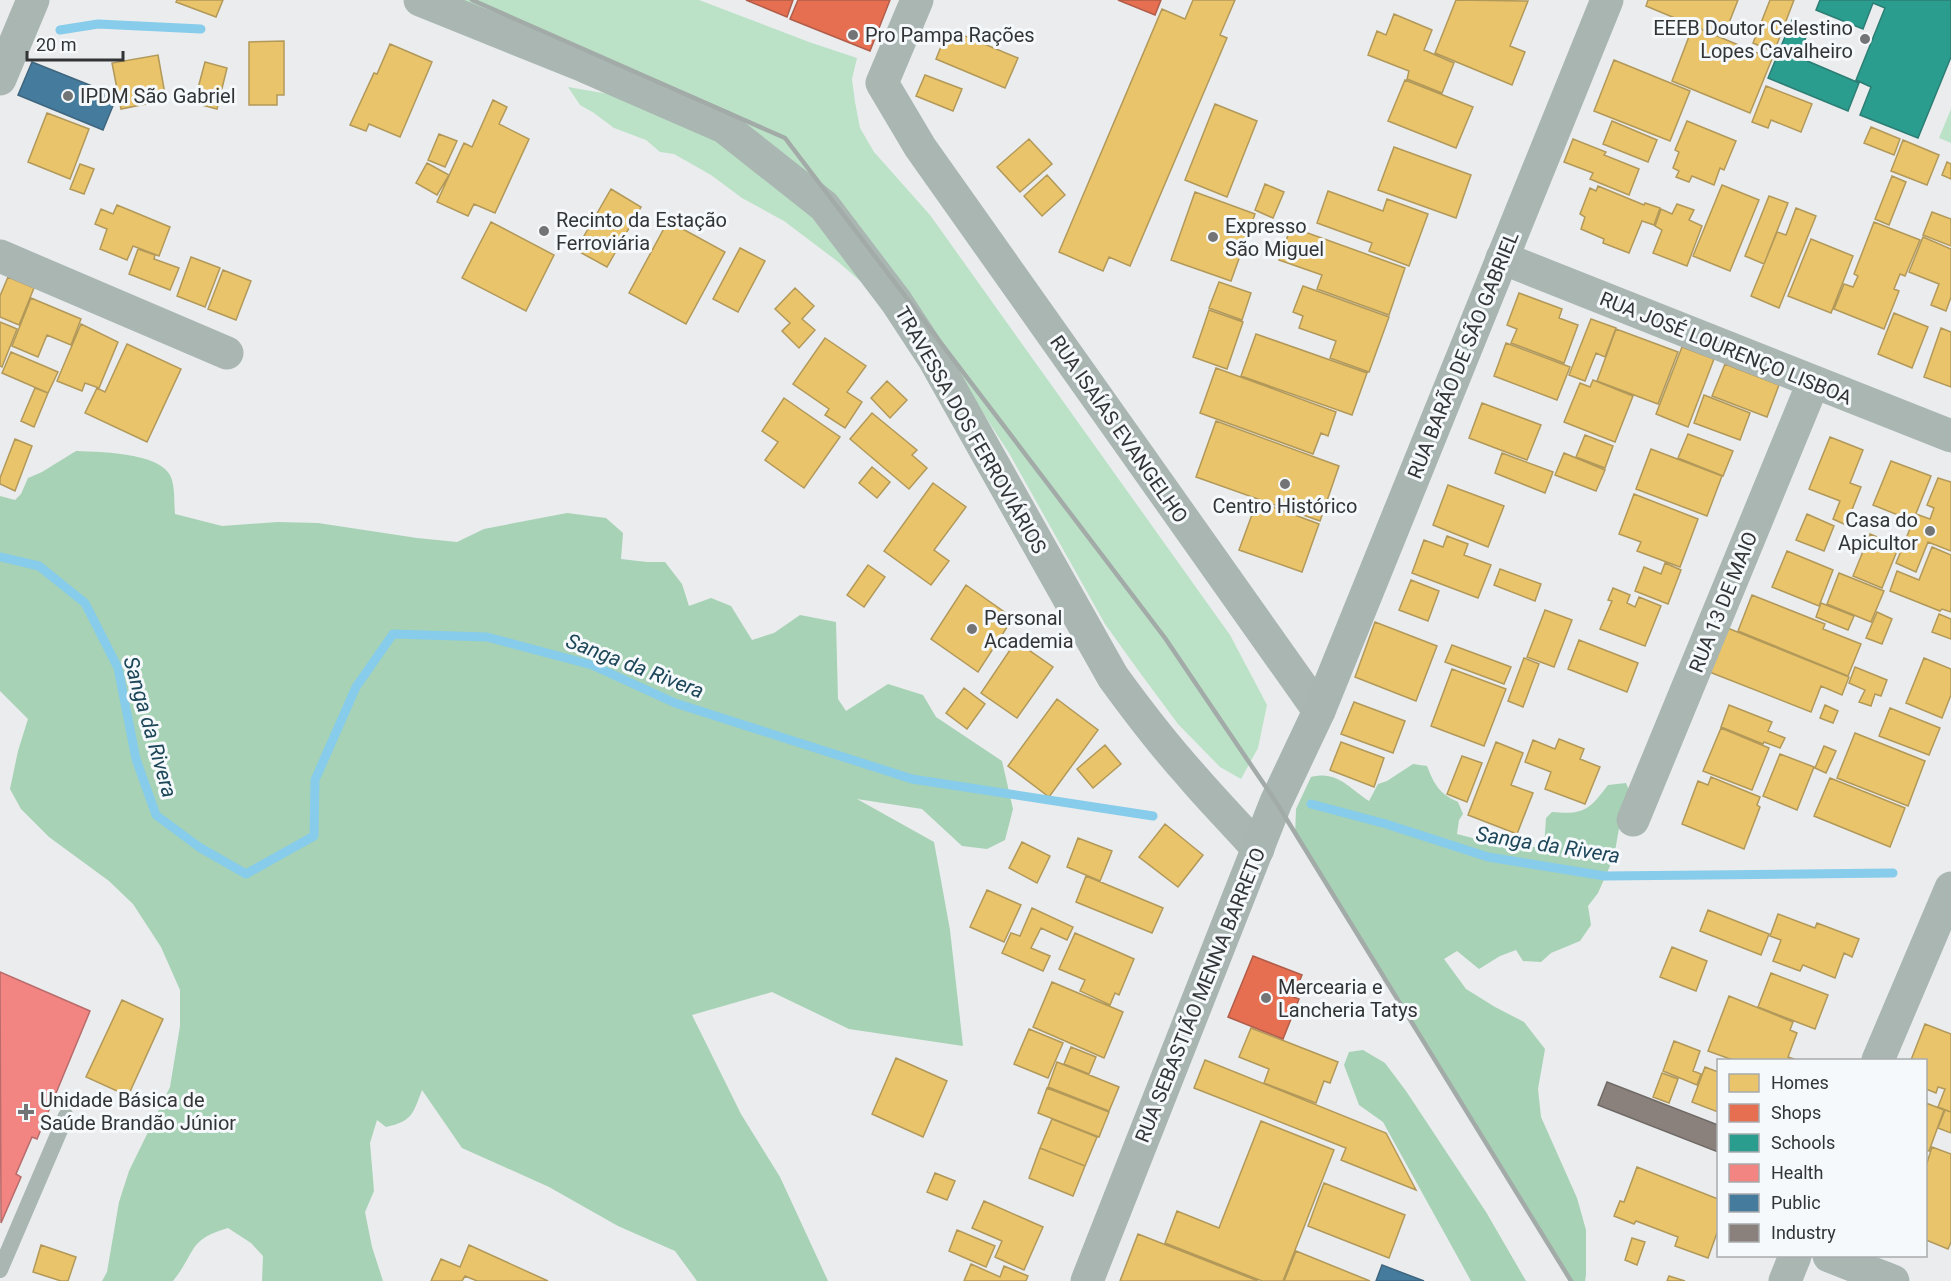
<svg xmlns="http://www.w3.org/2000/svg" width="1951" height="1281" viewBox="0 0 1951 1281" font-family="Roboto,sans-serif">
  <rect width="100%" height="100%" fill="#eaecee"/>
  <!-- green -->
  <path fill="#bbe2c6" d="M447 0H699L809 42 857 58 852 79 855 102 860 128 874 152 930 215 1230 635 1267 705 1258 748 1241 779 1220 767 1178 724 1138 670 1105 624 1009 453 944 353 822 195Z
    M568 87 632 98 724 135 824 214 881 299 837 261 784 221 742 198 711 175 674 154 660 152 646 140 614 128 594 113 580 105Z
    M1951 109V143L1939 138Z"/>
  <!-- forest -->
  <path fill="#a7d2b5" d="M76 451C99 452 165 452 172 480 175 491 174 503 175 514L222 526 278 522 318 523 417 538 457 542 484 529 567 513 606 518 623 533 621 559 647 562H665L682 584 689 606 711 598 731 606 752 640 774 633 800 615 836 622 838 699 846 711 888 684 923 695 936 717 1002 761 1013 809 1005 840 987 849 962 846 922 809 857 799 934 842 950 930 963 1046 849 1029 772 992 692 1015 741 1114 780 1177 828 1281H697L675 1251 618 1226 549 1187 462 1148 422 1090C413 1113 413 1121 386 1127L377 1120 370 1143 374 1191 365 1212 372 1247 383 1281H262L263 1256 251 1243 228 1228C187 1240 197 1251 173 1281H102L107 1272 119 1202 129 1171 170 1087 180 1026V990L161 947 133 904 109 881 49 837 21 809 10 789 18 751 28 719 0 691V496L15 500 21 494 28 478 42 472Z
    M1413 764 1427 766C1435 786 1439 793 1458 802L1463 814 1459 820 1457 834 1507 847H1544L1546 818 1552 812C1584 815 1589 810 1608 785L1626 783 1633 800 1621 817 1614 857 1598 893 1588 906 1591 925 1580 941 1551 953 1541 962 1523 961 1516 950 1500 956 1479 969 1457 951 1444 959 1466 989 1495 1007 1524 1022 1545 1049 1538 1089 1541 1117 1577 1198 1586 1230V1275L1585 1281H1571L1295 836 1296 809 1311 777C1337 770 1349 788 1369 801L1378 784 1387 781Z
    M1363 1050 1385 1063 1406 1091 1486 1212 1526 1281H1471L1383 1122 1359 1105 1344 1065 1349 1052Z"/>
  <!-- homes -->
  <path fill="#e9c46a" stroke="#b2995a" stroke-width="1.5" d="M177 0H223L216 17 176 2Z
    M1193 0H1235L1220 35 1227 38 1130 266 1109 257 1103 271 1059 252 1162 9 1185 19Z
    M1456 0 1528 1 1510 46 1525 52 1512 85 1435 53Z
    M1648 0H1738L1723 38 1646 6Z
    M1770 0H1794L1774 52 1753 43Z
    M1394 14 1432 30 1424 50 1454 63 1442 93 1407 79 1409 71 1368 55 1377 31 1386 35Z
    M1693 26 1772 59 1750 113 1672 81Z
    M948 29 1018 58 1005 88 936 59Z
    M284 41V95H277V105H249V42Z
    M390 44 432 62 400 137 369 124 366 131 350 125 374 73 377 74Z
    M158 55 166 100 121 109 112 63Z
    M1614 60 1690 91 1670 141 1594 111Z
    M205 62 227 68 217 109 194 103Z
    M925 75 962 89 953 111 916 96Z
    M1405 80 1473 107 1456 148 1388 121Z
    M1766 86 1812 104 1801 132 1771 120 1768 128 1752 122Z
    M493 100 507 107 499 124 529 139 495 213 474 204 468 216 437 202 464 143 472 147Z
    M1215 104 1257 121 1227 197 1185 180Z
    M47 113 89 129 70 179 28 162Z
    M1612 121 1657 140 1648 162 1603 144Z
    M1687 121 1736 141 1724 170 1720 168 1714 185 1692 176 1689 182 1676 177 1679 171 1673 168 1679 152 1675 150Z
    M1871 127 1900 139 1894 155 1864 143Z
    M439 134 457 141 445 167 428 160Z
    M1029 139 1052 164 1020 192 997 167Z
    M1573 139 1606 152 1604 155 1639 169 1629 195 1590 179 1593 173 1564 162Z
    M1903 140 1939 155 1927 185 1891 171Z
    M1394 147 1471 175 1456 218 1378 190Z
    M1947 162 1951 164V179L1942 175Z
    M427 163 449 175 437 195 416 183Z
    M80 164 94 169 84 194 70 189Z
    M1047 175 1065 195 1042 216 1024 196Z
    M1892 176 1906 182 1889 225 1875 219Z
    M1265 184 1284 192 1273 218 1255 210Z
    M1722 185 1759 200 1730 271 1693 256Z
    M1598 186 1644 205 1645 203 1660 208 1654 225 1642 221 1629 253 1603 243 1604 239 1581 229 1585 217 1580 214 1590 188 1596 191Z
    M611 189 641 207 607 267 576 250Z
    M1328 191 1383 211 1387 199 1428 214 1409 266 1369 251 1372 243 1317 223Z
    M1195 192 1255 214 1231 281 1171 260Z
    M1769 196 1788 203 1764 264 1745 256Z
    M1677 204 1694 210 1689 220 1702 226 1687 266 1653 253 1662 230 1655 226 1661 209 1672 214Z
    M117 205 170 227 159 256 133 246 127 260 100 249 107 229 95 224 101 209 113 214Z
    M1796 208 1816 216 1779 308 1751 296 1777 232 1786 235Z
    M1932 212 1951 219V246L1923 235Z
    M668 221 725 252 686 324 629 293Z
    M491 222 554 255 526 311 462 278Z
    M1874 222 1920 240 1905 276 1900 274 1894 289 1899 291 1884 329 1834 309 1844 284 1853 287 1858 276 1854 274Z
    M1291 227 1405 268 1389 315 1317 289 1322 275 1279 260Z
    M1923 237 1951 249V297L1946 311 1931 305 1939 284 1909 272Z
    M1811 239 1853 256 1831 313 1788 296Z
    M740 248 765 261 738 312 713 299Z
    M138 249 155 255 154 259 179 268 170 290 129 274Z
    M191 257 220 268 205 307 177 296Z
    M223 270 251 281 236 320 208 309Z
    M8 277 34 288 19 325 0 317V296Z
    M1219 282 1251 293 1242 320 1209 308Z
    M1303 286 1389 317 1369 372 1330 358 1336 341 1299 328 1303 316 1293 312Z
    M795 288 814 306 802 319 815 330 799 348 782 331 790 323 775 309Z
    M1519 293 1562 309 1559 318 1578 325 1564 363 1511 343 1517 329 1507 325Z
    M31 298 81 319 71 345 47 335 38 357 12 346Z
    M1209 310 1243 322 1227 369 1193 357Z
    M1894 313 1928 327 1912 368 1878 354Z
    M1591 319 1616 328 1605 357 1596 353 1585 381 1569 375Z
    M0 322 17 329 2 367 0 366Z
    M81 324 118 342 99 388 85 383 82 391 57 381Z
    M1941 328 1951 332V387L1924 377Z
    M1616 329 1678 352 1658 404 1597 381Z
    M1256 334 1367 373 1352 415 1241 376Z
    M825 338 866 366 847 392 862 402 845 428 825 415 829 409 793 384Z
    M1506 343 1570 367 1557 400 1494 376Z
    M127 344 181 369 147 442 85 413 97 388 105 392Z
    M1682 347 1714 359 1688 427 1656 414Z
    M11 352 58 372 48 393 2 373Z
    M1725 364 1779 385 1767 417 1712 396Z
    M1216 368 1336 412 1328 436 1321 433 1313 454 1200 413Z
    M1593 380 1633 396 1615 442 1564 422 1580 383 1590 387Z
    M887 381 907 400 890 418 871 398Z
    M35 388 48 393 34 427 21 421Z
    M1704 395 1750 413 1740 440 1694 423Z
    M784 398 840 437 804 488 765 460 778 442 762 431Z
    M1482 403 1541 425 1527 460 1469 438Z
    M872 413 917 450 912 455 927 468 909 489 850 439Z
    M1216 421 1339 466 1320 521 1196 477Z
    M1688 434 1733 451 1723 476 1678 458Z
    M1585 435 1613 446 1605 468 1576 457Z
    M1830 437 1863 450 1850 483 1861 487 1846 525 1833 519 1840 501 1809 489Z
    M15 439 32 446 15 491 0 484V478Z
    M1651 449 1722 476 1707 516 1636 489Z
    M1502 453 1553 472 1545 493 1495 473Z
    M1564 453 1605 470 1596 491 1555 475Z
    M1891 461 1931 476 1913 521 1873 505Z
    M872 467 890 482 877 498 859 483Z
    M1938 478 1951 482V551L1928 542 1916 572 1896 563 1916 514 1930 519 1934 508 1927 505Z
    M933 483 966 507 934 550 949 561 931 585 884 551Z
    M1448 485 1504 506 1488 547 1433 525Z
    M1634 494 1698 519 1680 567 1637 551 1641 542 1619 534Z
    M1257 501 1319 524 1302 572 1239 550Z
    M1807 514 1834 526 1824 551 1796 540Z
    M1870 534 1899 546 1882 588 1853 576Z
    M1447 536 1468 544 1464 555 1491 565 1478 598 1412 573 1424 540 1443 547Z
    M1932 547 1951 555V612L1942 609 1940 611 1890 591 1897 571 1919 580Z
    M1787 551 1833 570 1819 606 1772 587Z
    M1665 563 1681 570 1668 604 1635 591 1644 567 1661 574Z
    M868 565 885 577 864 607 847 595Z
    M1500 569 1541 584 1535 601 1494 585Z
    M1839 573 1884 591 1871 622 1827 604Z
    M1411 580 1439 591 1428 621 1399 610Z
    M966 585 1013 618 978 672 931 639Z
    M1613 588 1630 595 1627 603 1635 607 1639 597 1661 606 1645 646 1600 629 1612 601 1608 600Z
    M1752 595 1825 624 1823 629 1861 644 1848 676 1738 631Z
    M1821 603 1854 616 1848 630 1816 617Z
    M1545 610 1572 620 1554 667 1527 657Z
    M1877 612 1892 619 1882 644 1866 638Z
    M1939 614 1951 619V639L1932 632Z
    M1375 622 1437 646 1416 701 1355 677Z
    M1725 627 1849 677 1842 695 1821 686 1811 712 1707 671Z
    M1579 640 1638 663 1627 692 1568 669Z
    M1016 641 1053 667 1017 718 981 693Z
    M1452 645 1511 667 1504 684 1445 662Z
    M1524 658 1539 664 1523 707 1508 701Z
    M1924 658 1951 669V695L1942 718 1906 703Z
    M1855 667 1887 680 1881 696 1875 694 1871 706 1859 702 1865 690 1849 683Z
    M1452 669 1506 689 1484 746 1431 726Z
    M964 688 985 704 967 729 946 713Z
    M1057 699 1098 730 1049 797 1008 766Z
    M1354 702 1405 721 1393 753 1341 734Z
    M1729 705 1772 722 1768 731 1785 738 1780 748 1764 742 1763 744 1721 727Z
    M1825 705 1838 711 1833 723 1820 718Z
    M1890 708 1940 728 1929 755 1879 736Z
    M1721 728 1769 748 1752 790 1703 771Z
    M1855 733 1925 761 1908 806 1837 778Z
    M1559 739 1584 749 1580 759 1600 767 1585 804 1545 789 1551 772 1525 762 1533 740 1555 749Z
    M1341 742 1384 758 1374 787 1330 770Z
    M1496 742 1523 753 1511 785 1533 793 1517 834 1468 815Z
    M1105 745 1121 764 1093 788 1077 769Z
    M1824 746 1836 751 1826 773 1815 768Z
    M1780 754 1814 767 1797 810 1763 796Z
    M1462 756 1482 763 1467 802 1447 794Z
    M1711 777 1760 797 1757 805 1760 807 1744 849 1682 824 1698 781 1708 785Z
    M1830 778 1905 808 1890 847 1814 816Z
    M1165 824 1203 855 1178 887 1139 857Z
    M1078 838 1112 851 1100 881 1067 867Z
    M1022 842 1050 856 1037 883 1009 868Z
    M1086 876 1163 908 1152 933 1076 902Z
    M987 890 1021 905 1004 942 970 927Z
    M1032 908 1073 927 1067 940 1041 928 1031 948 1050 956 1043 971 1002 953 1011 933 1020 936Z
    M1708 910 1769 934 1761 955 1700 931Z
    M1778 914 1815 928 1817 923 1859 939 1852 957 1844 953 1835 978 1803 965 1800 971 1773 961 1781 940 1770 936Z
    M1075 933 1134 959 1119 995 1115 993 1110 1005 1080 991 1085 980 1059 969Z
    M1672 947 1707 961 1696 991 1660 977Z
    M1771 973 1828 995 1815 1029 1758 1007Z
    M1052 982 1123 1012 1104 1058 1033 1027Z
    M1729 996 1793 1022 1790 1030 1797 1033 1788 1057 1797 1060H1733L1708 1051Z
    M122 1000 163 1019 128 1096 86 1077Z
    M1925 1024 1951 1034V1112L1938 1107 1945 1089 1938 1087 1936 1093 1926 1089V1060H1911Z
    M1251 1028 1338 1062 1330 1083 1324 1081 1316 1103 1264 1083 1269 1069 1239 1057Z
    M1029 1029 1063 1043 1048 1078 1014 1064Z
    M1674 1041 1700 1051 1693 1071 1701 1074 1697 1085 1663 1071Z
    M1071 1047 1096 1057 1089 1074 1064 1064Z
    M896 1058 947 1081 923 1137 872 1114Z
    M1205 1060 1386 1133 1416 1190 1341 1160 1346 1148 1194 1088Z
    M1057 1062 1119 1087 1109 1111 1048 1087Z
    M1705 1067 1718 1072V1112L1692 1102Z
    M1662 1073 1678 1079 1669 1103 1653 1097Z
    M1047 1088 1109 1112 1099 1137 1038 1113Z
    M1926 1103 1944 1110 1929 1151 1926 1150Z
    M1945 1110 1951 1112V1133L1938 1128Z
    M1052 1119 1097 1137 1085 1166 1040 1148Z
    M1261 1121 1334 1150 1283 1281H1262L1165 1243 1177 1211 1219 1228Z
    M1932 1147 1951 1154V1242L1948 1249 1926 1240V1166Z
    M1040 1148 1085 1166 1073 1196 1029 1178Z
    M1637 1167 1718 1199V1230L1708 1258 1675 1246 1678 1237 1636 1221 1634 1224 1614 1216 1620 1201 1624 1202Z
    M935 1173 955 1181 947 1200 927 1192Z
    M1324 1183 1405 1215 1389 1258 1308 1226Z
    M984 1201 1043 1227 1024 1270 995 1257 1002 1241 972 1228Z
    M957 1230 995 1246 986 1267 949 1251Z
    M1138 1234 1258 1281H1120Z
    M1632 1238 1645 1242 1637 1265 1625 1260Z
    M41 1245 76 1257 68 1281H61L33 1272Z
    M469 1245 548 1281H477L465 1276 462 1281H431L441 1259 460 1267Z
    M1296 1251 1370 1281H1284Z
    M971 1264 1000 1277 1004 1266 1028 1276 1026 1281H964Z
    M1669 1276 1685 1281H1667Z"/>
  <!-- shops -->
  <path fill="#e76f51" stroke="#b15d49" stroke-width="1.5" d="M746 0H793L787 17Z
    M798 0H890L870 51 790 19Z
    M1118 0H1161L1155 15Z
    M1253 956 1302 975 1293 997 1299 999 1283 1039 1228 1017Z"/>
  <!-- schools -->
  <path fill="#2a9d8f" stroke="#2c7e74" stroke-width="1.5" d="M1820 0H1951V57L1918 138 1860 115 1871 87 1856 80 1885 8 1873 3 1863 29 1816 10Z
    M1792 20 1810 27 1798 57 1859 83 1848 111 1768 78Z"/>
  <!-- health -->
  <path fill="#f28482" stroke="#b86c6b" stroke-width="1.5" d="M0 972 90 1011 37 1139 32 1137 16 1174 21 1177 1 1223Z"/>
  <!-- public -->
  <path fill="#457b9d" stroke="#3f667e" stroke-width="1.5" d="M32 62 117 96 103 130 18 95Z
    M1382 1265 1424 1281H1376Z"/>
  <!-- industry -->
  <path fill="#8a817c" stroke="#706a67" stroke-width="1.5" d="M1607 1082 1718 1125V1152L1598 1105Z"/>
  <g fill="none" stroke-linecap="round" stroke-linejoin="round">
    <!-- stream -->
    <path stroke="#87ccea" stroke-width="9" d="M60 30 98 24 201 29
      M0 557 39 566 85 603 118 668 136 759 156 815 199 847 246 874 314 836 315 780 356 687 393 634 487 637 592 665 675 703 912 779 1153 816
      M1311 804 1386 824 1488 857 1605 876 1893 873"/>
    <!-- service -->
    <path stroke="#aab6b2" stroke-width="16" d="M0 1270 66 1116"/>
    <!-- minor -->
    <path stroke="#aab6b2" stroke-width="33" d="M420 0 584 66 724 127 824 206 896 301 934 359 1113 677C1137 710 1162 743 1190 774 1212 800 1236 824 1258 849
      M917 0 882 83 920 147 1319 711
      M0 79 33 0
      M0 256 227 353
      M1502 258 1951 436
      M1633 820 1813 383
      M1878 1060 1951 888
      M1829 1256 1893 1281
      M1785 1281 1795 1256"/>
    <!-- secondary -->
    <path stroke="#a9b5b1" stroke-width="33" d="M1087 1281 1276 802 1319 711 1607 0"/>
    <!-- rail -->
    <path stroke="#a3aba8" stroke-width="4.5" d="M472 0 785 138 1165 638 1276 802 1571 1281"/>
  </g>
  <!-- markers -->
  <g fill="#727476" stroke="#f6f9fc" stroke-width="2">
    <circle cx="853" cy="35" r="6"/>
    <circle cx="1865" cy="39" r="6"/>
    <circle cx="68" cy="96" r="6"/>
    <circle cx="544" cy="231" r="6"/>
    <circle cx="1213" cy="237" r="6"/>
    <circle cx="1285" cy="484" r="6"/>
    <circle cx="1930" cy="531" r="6"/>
    <circle cx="972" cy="629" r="6"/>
    <circle cx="1266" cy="998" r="6"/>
    <path d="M23 1103h6v6h6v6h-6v6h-6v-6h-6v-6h6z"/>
  </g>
  <g text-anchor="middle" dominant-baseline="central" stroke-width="6" stroke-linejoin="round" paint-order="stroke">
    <!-- poi labels -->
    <g font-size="20" fill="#323435" stroke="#f6f9fc" text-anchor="start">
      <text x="1853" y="28" text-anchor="end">EEEB Doutor Celestino<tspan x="1853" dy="23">Lopes Cavalheiro</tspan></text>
      <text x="865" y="35">Pro Pampa Rações</text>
      <text x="80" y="96">IPDM São Gabriel</text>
      <text x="556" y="220">Recinto da Estação<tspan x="556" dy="23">Ferroviária</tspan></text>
      <text x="1225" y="226">Expresso<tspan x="1225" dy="23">São Miguel</tspan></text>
      <text x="1285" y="506" text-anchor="middle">Centro Histórico</text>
      <text x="1918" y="520" text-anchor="end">Casa do<tspan x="1918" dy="23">Apicultor</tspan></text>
      <text x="984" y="618">Personal<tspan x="984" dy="23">Academia</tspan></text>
      <text x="1278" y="987">Mercearia e<tspan x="1278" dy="23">Lancheria Tatys</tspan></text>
      <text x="40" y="1100">Unidade Básica de<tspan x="40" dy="23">Saúde Brandão Júnior</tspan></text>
    </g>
    <!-- street labels -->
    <g font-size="20" fill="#323435" stroke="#f6f9fc">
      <text transform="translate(1726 348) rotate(22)">RUA JOSÉ LOURENÇO LISBOA</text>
      <text transform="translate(1463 355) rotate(-68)">RUA BARÃO DE SÃO GABRIEL</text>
      <text transform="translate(1119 429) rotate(55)">RUA ISAÍAS EVANGELHO</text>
      <text transform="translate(971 430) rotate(60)">TRAVESSA DOS FERROVIÁRIOS</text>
      <text transform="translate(1723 602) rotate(-68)">RUA 13 DE MAIO</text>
      <text transform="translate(1200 995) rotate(-68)">RUA SEBASTIÃO MENNA BARRETO</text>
    </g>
    <!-- water labels -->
    <g font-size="21" font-style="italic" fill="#1d4759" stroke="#f6f9fc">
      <text transform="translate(635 666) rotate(21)">Sanga da Rivera</text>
      <text transform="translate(150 727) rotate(74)">Sanga da Rivera</text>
      <text transform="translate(1548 845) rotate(9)">Sanga da Rivera</text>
    </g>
  </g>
  <!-- legend -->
  <rect x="1717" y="1059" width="210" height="198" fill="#f6f9fc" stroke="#a8aaac" stroke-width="1.5"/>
  <rect x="1729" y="1074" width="30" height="18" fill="#e9c46a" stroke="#a8aaac" stroke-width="1.5"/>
  <text x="1771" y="1089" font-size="18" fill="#323435">Homes</text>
  <rect x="1729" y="1104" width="30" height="18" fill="#e76f51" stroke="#a8aaac" stroke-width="1.5"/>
  <text x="1771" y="1119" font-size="18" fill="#323435">Shops</text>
  <rect x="1729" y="1134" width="30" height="18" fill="#2a9d8f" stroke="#a8aaac" stroke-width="1.5"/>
  <text x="1771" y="1149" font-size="18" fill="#323435">Schools</text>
  <rect x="1729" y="1164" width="30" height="18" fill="#f28482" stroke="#a8aaac" stroke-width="1.5"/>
  <text x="1771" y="1179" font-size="18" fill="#323435">Health</text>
  <rect x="1729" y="1194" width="30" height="18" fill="#457b9d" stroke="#a8aaac" stroke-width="1.5"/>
  <text x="1771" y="1209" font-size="18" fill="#323435">Public</text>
  <rect x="1729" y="1224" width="30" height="18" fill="#8a817c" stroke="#a8aaac" stroke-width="1.5"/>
  <text x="1771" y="1239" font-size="18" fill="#323435">Industry</text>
  <!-- scale -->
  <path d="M27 51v9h96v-9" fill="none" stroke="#323435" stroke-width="3"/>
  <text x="36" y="51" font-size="18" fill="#323435" stroke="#f6f9fc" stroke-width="4.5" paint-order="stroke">20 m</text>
</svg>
